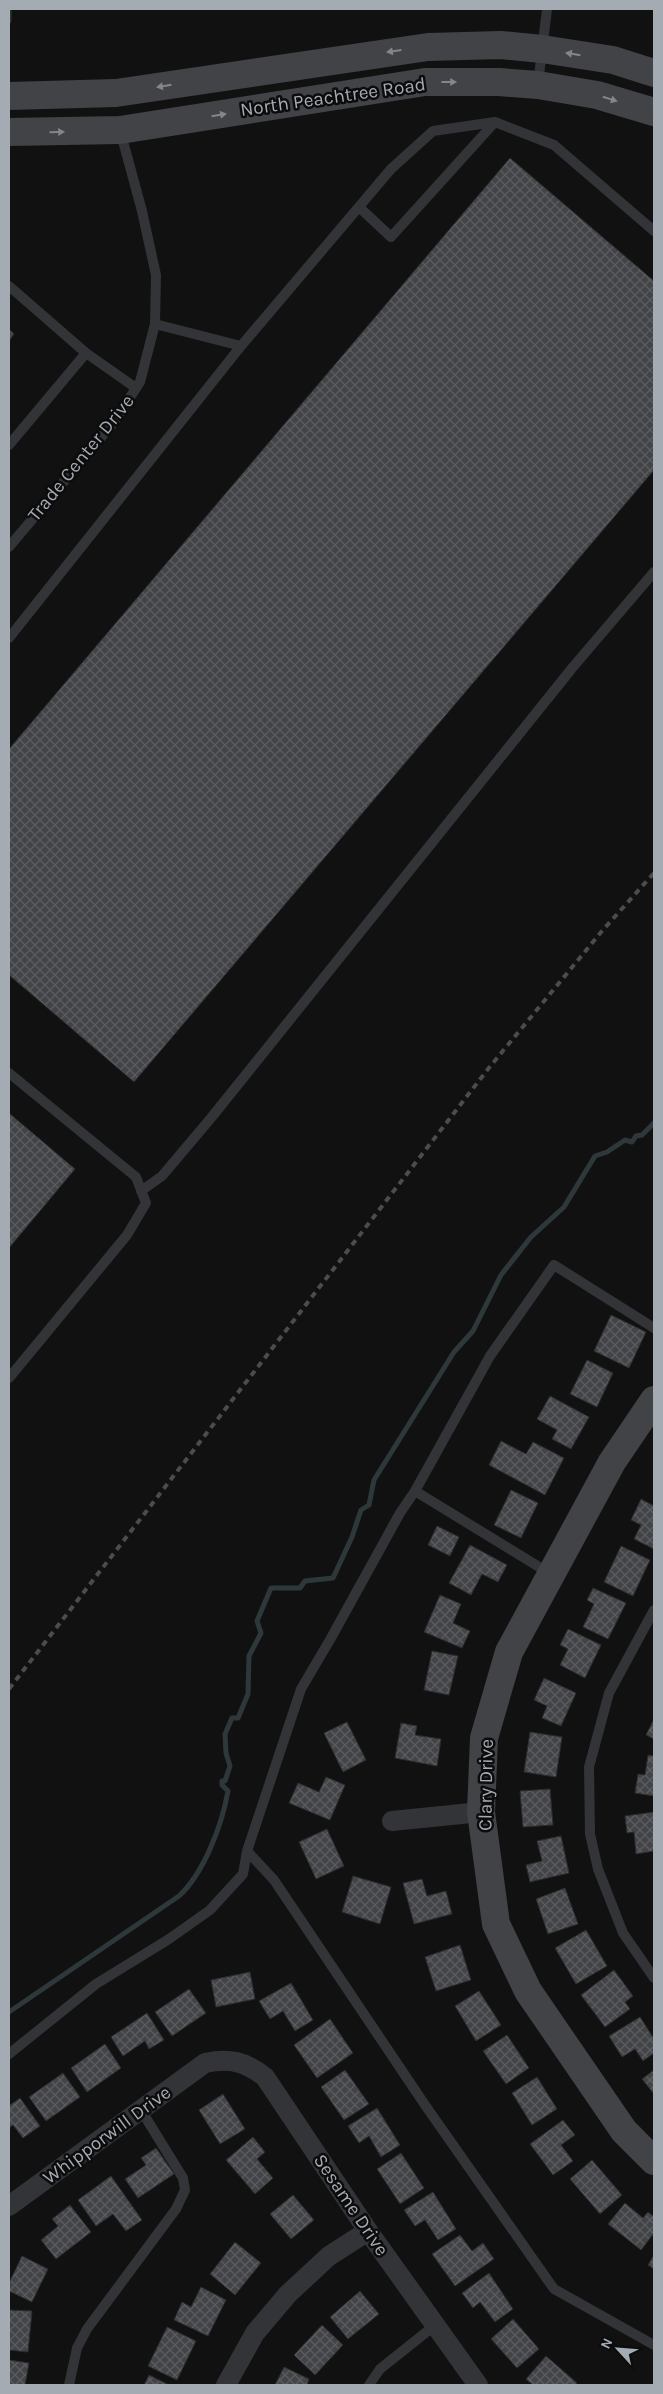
<svg xmlns="http://www.w3.org/2000/svg" width="663" height="2394" viewBox="0 0 663 2394" font-family="Karla,sans-serif">
  <defs>
    <pattern id="building-cross-hatch" width="8" height="8" patternUnits="userSpaceOnUse" patternTransform="scale(1.25)"><rect width="8" height="8" fill="#434448"/><path d="M0 0l8 8M0 8l8-8" fill="none" stroke="#5b5c60"/></pattern>
  </defs>
  <rect width="100%" height="100%" fill="#111112"/>
  <g fill="none" stroke-linecap="round" stroke-linejoin="round">
    <!-- stream -->
    <path stroke="#2e383b" stroke-width="5" d="M9 11V21
      M9 2012 179 1896C204 1873 222 1825 228 1791L222 1785V1781H225L230 1766 226 1753 225 1734 232 1718H238L248 1694 249 1656 261 1633 257 1621 271 1588H300L305 1581 333 1578 352 1537 361 1510 369 1505 374 1480 454 1352 473 1331 501 1275 531 1237 564 1207 595 1156 607 1152 625 1140 632 1142 636 1136 642 1135 654 1123"/>
  </g>
  <!-- building -->
  <path fill="url(#building-cross-hatch)" stroke="#2b2c2e" d="M510 158 654 281V470L134 1082 9 975V749Z
    M9 329 14 334 9 341Z
    M9 1113 75 1169 9 1248Z
    M611 1315 646 1332 629 1368 594 1351Z
    M587 1360 613 1373 597 1407 570 1394Z
    M550 1396 589 1417 571 1449 552 1439 557 1430 537 1419Z
    M501 1441 526 1454 533 1442 564 1458 545 1495 489 1465Z
    M511 1490 538 1503 521 1538 494 1525Z
    M641 1499 654 1506V1549L634 1539 641 1525 631 1520Z
    M437 1526 459 1537 450 1556 428 1545Z
    M470 1545 507 1565 498 1582 482 1574 471 1595 449 1583Z
    M621 1546 650 1560 633 1596 604 1582Z
    M593 1588 626 1603 608 1639 583 1627 594 1604 587 1600Z
    M440 1595 461 1604 453 1623 470 1631 462 1648 424 1632Z
    M568 1629 601 1645 585 1678 560 1665 568 1649 560 1645Z
    M432 1651 458 1656 449 1695 424 1690Z
    M544 1678 576 1693 561 1726 542 1718 547 1706 534 1700Z
    M654 1719V1739L646 1735Z
    M347 1722 366 1760 343 1772 324 1733Z
    M401 1723 417 1726 415 1735 441 1739 437 1766 395 1758Z
    M530 1732 562 1737 556 1777 524 1772Z
    M648 1755 654 1756V1796L635 1793 638 1774 645 1775Z
    M326 1777 345 1785 330 1820 289 1803 298 1783 319 1792Z
    M550 1789 553 1825 523 1827 520 1791Z
    M654 1812V1851L636 1854 634 1832 627 1833 625 1816Z
    M327 1829 344 1866 316 1879 299 1842Z
    M561 1836 569 1873 530 1882 526 1865 542 1861 537 1841Z
    M353 1876 391 1887 380 1924 342 1912Z
    M422 1879 427 1896 446 1891 452 1914 414 1924 403 1883Z
    M565 1888 578 1924 548 1934 536 1899Z
    M586 1930 607 1966 576 1984 555 1948Z
    M460 1945 471 1980 436 1991 425 1957Z
    M614 1970 633 1996 625 2002 630 2009 605 2027 581 1995Z
    M250 1972 255 1999 216 2007 211 1980Z
    M291 1983 313 2020 295 2031 283 2011 270 2019 259 2001Z
    M189 1989 206 2013 172 2036 155 2012Z
    M479 1991 501 2025 476 2041 455 2006Z
    M147 2013 164 2040 149 2049 145 2041 123 2056 111 2037Z
    M640 2017 654 2039V2053L643 2061 635 2049 622 2057 609 2036Z
    M330 2019 353 2053 317 2078 294 2045Z
    M507 2035 529 2068 506 2084 483 2051Z
    M105 2044 121 2068 87 2092 71 2068Z
    M345 2070 369 2104 344 2120 321 2087Z
    M654 2070V2094L642 2079Z
    M63 2073 80 2097 46 2121 29 2097Z
    M537 2077 557 2109 532 2125 512 2093Z
    M223 2094 245 2129 220 2144 199 2110Z
    M20 2098 40 2126 23 2138 13 2125 9 2128V2106Z
    M377 2108 400 2145 381 2157 369 2136 359 2143 348 2126Z
    M563 2120 575 2135 561 2145 573 2161 553 2175 530 2144Z
    M253 2137 265 2152 257 2159 273 2178 255 2194 226 2160Z
    M156 2148 174 2174 138 2198 125 2179 146 2165 141 2158Z
    M401 2153 424 2188 400 2204 377 2169Z
    M592 2160 622 2195 600 2214 570 2179Z
    M111 2176 142 2220 126 2231 113 2214 96 2226 78 2200Z
    M433 2192 456 2229 438 2240 425 2220 415 2226 404 2210Z
    M293 2195 314 2220 291 2239 270 2214Z
    M625 2203 643 2218 648 2212 654 2217V2233L641 2250 608 2224Z
    M70 2205 91 2232 56 2259 41 2240 58 2226 52 2219Z
    M460 2235 472 2251 483 2243 494 2259 455 2286 432 2254Z
    M235 2242 261 2263 235 2295 210 2274Z
    M654 2255V2269L648 2265Z
    M22 2256 48 2269 32 2302 9 2291V2283Z
    M489 2273 513 2309 495 2322 480 2302 473 2308 462 2293Z
    M201 2287 226 2300 208 2336 174 2320 182 2302 191 2307Z
    M360 2291 379 2314 348 2339 330 2317Z
    M9 2310 32 2311 28 2352 9 2350Z
    M513 2319 539 2349 517 2368 491 2339Z
    M322 2325 343 2345 315 2375 294 2355Z
    M167 2327 196 2341 177 2380 148 2366Z
    M546 2356 577 2383 575 2385H533L526 2379Z
    M9 2360 29 2363 25 2385H9Z
    M284 2367 309 2379 307 2385H275Z
    M149 2375 169 2385H144Z"/>
  <g fill="none" stroke-linecap="round" stroke-linejoin="round">
    <!-- lane -->
    <path stroke="#323437" stroke-width="10" d="M538 84 547 9
      M359 207 391 237 495 122
      M9 286 86 353 9 445
      M241 346 391 169 433 131 495 122 554 145 654 231
      M86 353 136 388
      M9 547 114 422 140 382 155 324 156 275 142 211 120 130
      M9 638 241 346 155 324
      M9 1073 136 1177 146 1203 127 1235 9 1378
      M141 1191 162 1176 211 1118 573 667 654 572
      M415 1491 549 1573
      M654 1610 609 1693 589 1767 590 1834 598 1869 623 1933 654 1978
      M247 1851 274 1880 425 2105 554 2289 654 2345
      M9 2054 96 1984 169 1939 210 1910 243 1874 247 1851 301 1689 331 1638 400 1513 415 1491 490 1356 554 1265 654 1328
      M69 2385 77 2348 87 2329 176 2209 185 2190 183 2178 141 2110
      M369 2385 380 2369 434 2326"/>
    <!-- street -->
    <path stroke="#323437" stroke-width="20" d="M392 1821 481 1812
      M9 2206 205 2063C229 2058 245 2061 265 2077L368 2231 478 2385
      M226 2385 255 2333 288 2294 329 2256 368 2231"/>
    <!-- secondary -->
    <path stroke="#414347" stroke-width="28" d="M9 96 116 93 428 47 501 45 542 49 613 60 654 73
      M9 132 120 130 425 82H499L538 85 597 95 654 112
      M654 1400 612 1462 509 1652 484 1738 481 1812 496 1924 528 1991 624 2131 654 2161"/>
    <!-- rail -->
    <path stroke="#4a4c50" stroke-width="4" stroke-dasharray="6 5" stroke-linecap="butt" d="M9 1689 488 1069 602 931 654 873"/>
  </g>
  <!-- one-way arrows -->
  <defs><path id="oneway-solid" d="M-6-.8H1V-3.2L6.5 0L1 3.2V.8H-6Z" transform="scale(1.25)"/></defs>
  <g fill="#81878d">
    <use href="#oneway-solid" transform="translate(394 51) rotate(172)"/>
    <use href="#oneway-solid" transform="translate(573 54) rotate(-171)"/>
    <use href="#oneway-solid" transform="translate(449 82)"/>
    <use href="#oneway-solid" transform="translate(164 86) rotate(171)"/>
    <use href="#oneway-solid" transform="translate(610 99) rotate(17)"/>
    <use href="#oneway-solid" transform="translate(219 115) rotate(-9)"/>
    <use href="#oneway-solid" transform="translate(57 132) rotate(-2)"/>
  </g>
  <g text-anchor="middle" dominant-baseline="central" stroke-width="5" stroke-linejoin="round" paint-order="stroke">
    <!-- street labels -->
    <g font-size="19" fill="#a4abb2" stroke="#0c0c0d">
      <text transform="translate(333 97) rotate(-8)">North Peachtree Road</text>
      <text transform="translate(81 458) rotate(-51)">Trade Center Drive</text>
      <text transform="translate(486 1785) rotate(-89)">Clary Drive</text>
      <text transform="translate(107 2135) rotate(-36)">Whipporwill Drive</text>
      <text transform="translate(351 2205) rotate(56)">Sesame Drive</text>
    </g>
  </g>
  <!-- border -->
  <rect width="663" height="2394" fill="none" stroke="#a4abb2" stroke-width="20"/>
  <!-- north arrow -->
  <g transform="translate(618 2349) rotate(296)" stroke="#0c0c0d" stroke-width="4" paint-order="stroke">
  <path d="M0-4L9 19L0 12L-9 19Z" fill="#a4abb2"/>
  <text y="-8" font-size="14" font-weight="bold" text-anchor="middle" fill="#a4abb2">N</text>
  </g>
</svg>
